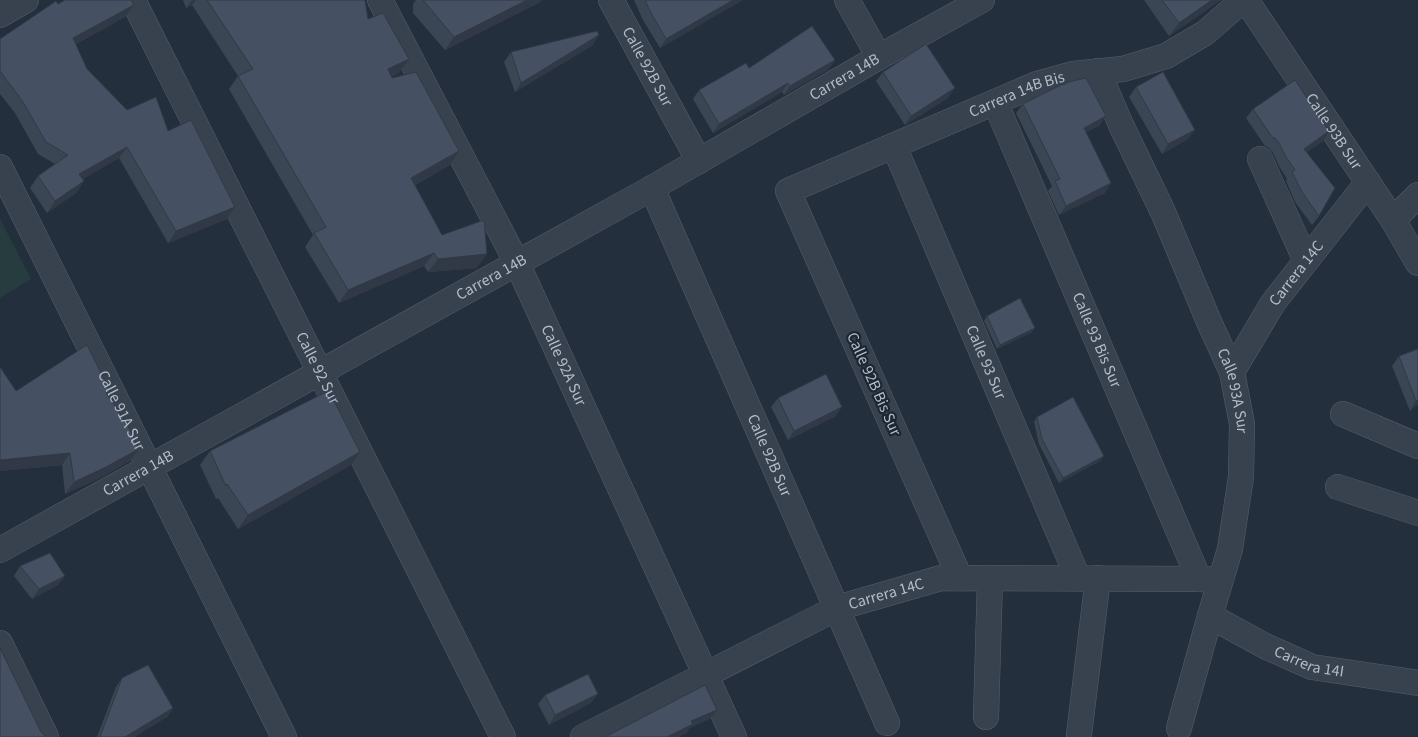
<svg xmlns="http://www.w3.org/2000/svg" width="1418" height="737" viewBox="0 0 1418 737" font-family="'Source Sans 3',sans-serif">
  <rect width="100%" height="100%" fill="#242f3e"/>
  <!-- green -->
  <path fill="#263c3f" d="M0 219 31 279 0 298Z"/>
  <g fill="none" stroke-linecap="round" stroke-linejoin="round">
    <!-- street casing -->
    <g stroke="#565f6c" stroke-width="26">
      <g id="street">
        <path id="s1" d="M133 0 503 737"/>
        <path id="s2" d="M380 0 517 263 734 737"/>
        <path id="s3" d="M611 0 699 161"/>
        <path d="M847 0 879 57"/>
        <path id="s4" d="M1246 0 1393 220 1418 263"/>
        <path d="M0 15 26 0"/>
        <path id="s5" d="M1098 71 1121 125 1163 212 1210 324 1232 372 1242 424 1241 477 1230 549 1210 616 1179 728"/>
        <path id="s6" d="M995 102 1199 579"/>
        <path id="s7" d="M894 146 1078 578"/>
        <path d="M1260 159 1306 261"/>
        <path id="s8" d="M0 167 284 737"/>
        <path id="s9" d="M652 188 887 723"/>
        <path d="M1393 220 1418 195"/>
        <path id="s10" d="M1232 372 1273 303 1368 182"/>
        <path d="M1343 414 1418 446"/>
        <path d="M1338 487 1418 513"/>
        <path id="s11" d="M0 550 652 188 879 57 982 0"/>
        <path id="s12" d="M960 578 788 191 1037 84 1073 74 1123 69 1166 56 1205 33 1243 0"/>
        <path id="s13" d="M1210 616 1267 647 1312 667 1418 683"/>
        <path d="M0 643 46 737"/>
        <path d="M986 717 990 578"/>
        <path d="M1079 735 1098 578"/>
        <path id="s14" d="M583 737 837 608 941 578 1199 579 1220 580"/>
      </g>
    </g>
    <!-- street -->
    <use href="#street" stroke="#38414e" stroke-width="25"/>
  </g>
  <!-- wall -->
  <path fill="#3b4654" d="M183 0H365L368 19 399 73 391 77 392 78 459 151 450 165 415 185 442 235 477 268 428 272 424 266 339 303 305 247 313 235 229 89 238 76 192 5 186 8Z
    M416 0H541L540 2 445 50 413 13V4Z
    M634 0H742L741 1 660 48 643 20Z
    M1144 0H1221L1169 36Z
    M58 4 134 5 125 17 76 44 87 69 127 110 168 131 235 207 227 219 168 243 119 158 83 179 84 181 76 193 47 213 30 188 38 176 55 164 38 154 15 113 0 94V39Z
    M593 45 515 92 504 62 511 52Z
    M835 60 828 70 784 95 782 92 713 133 693 99 699 90 749 68Z
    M883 72 948 98 905 125 876 81Z
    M1136 87 1188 139 1162 154 1129 97Z
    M1023 104 1100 125 1086 132 1111 183 1105 193 1059 215 1048 191 1052 186 1016 113Z
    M1253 109 1323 141 1307 152 1319 216 1312 225 1295 202 1286 181 1287 179 1279 166 1273 153 1269 148 1265 146 1246 118Z
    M987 316 1032 332 997 349 984 321Z
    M1399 356 1418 404 1410 411 1392 366Z
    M0 367 16 391H110L107 395 139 449 130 461 98 479 65 494 62 465 0 471Z
    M778 398 836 416 788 440 771 407Z
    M1037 417 1104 456 1100 461 1059 483 1039 444 1034 422Z
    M210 451 351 465 238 529 218 498 216 499 200 465Z
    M20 566 65 576 58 585 32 599 14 576Z
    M122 678 173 708 167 717 134 737H97L116 687Z
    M545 695 591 703 549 725 538 704Z"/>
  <!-- shaded-wall -->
  <path fill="#303945" d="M192 0H196L192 5 186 8Z
    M527 0H541L540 2 445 50 454 37Z
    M733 0H742L741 1 660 48 666 39Z
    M1212 0H1221L1169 36 1179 23Z
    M134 5 125 17 65 50 73 38Z
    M599 35 593 45 515 92 521 83Z
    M409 59 399 73 379 83 388 69Z
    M835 60 828 70 784 95 790 86Z
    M788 83 782 92 713 133 719 124Z
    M955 88 948 98 905 125 911 116Z
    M1106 116 1100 125 1078 137 1084 128Z
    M1195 130 1188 139 1162 154 1168 144Z
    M1329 131 1323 141 1298 158 1304 149Z
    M127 147 119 158 71 186 79 174Z
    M459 151 450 165 402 192 411 178Z
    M84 181 76 193 47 213 55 201Z
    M1111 183 1105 193 1059 215 1066 206Z
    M235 207 227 219 168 243 176 231Z
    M434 253 424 266 339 303 348 290Z
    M487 254 477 268 428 272 438 259Z
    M1035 328 1032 332 997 349 1000 345Z
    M1418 400V404L1410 411 1416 401Z
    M842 407 836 416 788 440 794 431Z
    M139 449 130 461 98 479 65 494 74 482Z
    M360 452 351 465 238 529 248 515Z
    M70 453 62 465 0 471V460Z
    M1104 456 1100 461 1059 483 1063 478Z
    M65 576 58 585 32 599 39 589Z
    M598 694 591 703 549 725 555 715Z
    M173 708 167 717 134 737H125Z
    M717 710 710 719 690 728 686 734 679 737H667L691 721Z"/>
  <!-- building -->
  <path fill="#455162" stroke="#303945" d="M65 0H131L134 5 73 38 87 69 127 110 156 97 168 131 191 120 235 207 176 231 127 147 79 174 84 181 55 201 38 176 68 155 46 142 23 102 0 71V39L56 1 58 4Z
    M207 0H365L368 19 383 13 409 59 388 69 392 78 416 72 459 151 411 178 442 235 484 220 487 254 438 259 434 253 348 290 314 233 326 227 238 76 253 69Z
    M423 0H527L454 37Z
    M645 0H733L666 39 650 11Z
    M1162 0H1212L1179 23Z
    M812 26 835 60 790 86 788 83 719 124 699 90 746 63 749 68Z
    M597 31 599 35 521 83 511 52Z
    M926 44 955 88 911 116 883 72Z
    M1163 72 1195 130 1168 144 1136 87Z
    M1086 78 1106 116 1084 128 1111 183 1066 206 1055 181 1060 179 1023 104 1063 84V85L1069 82Z
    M1295 80 1329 131 1304 149 1335 188 1319 216 1302 192 1292 172 1295 170 1286 157 1279 143 1275 138 1272 137 1253 109Z
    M1020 298 1035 328 1000 345 987 316Z
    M87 345 110 391 106 393 127 424 139 449 106 467 74 482 70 453 0 460V367L16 391Z
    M1418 349V400L1416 401 1399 356Z
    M826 374 842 407 794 431 778 398Z
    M326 392 335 403 360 452 248 515 227 484 226 486 210 451Z
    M1073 397 1104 456 1063 478 1042 439 1037 417Z
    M50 553 65 576 39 589 20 566Z
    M0 648 41 732 46 737H0Z
    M148 665 173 708 125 737H100L122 678Z
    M588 674 598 694 555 715 545 695Z
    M705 685 717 710 691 721 693 724 667 737H605Z"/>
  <g text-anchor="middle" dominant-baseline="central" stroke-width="4.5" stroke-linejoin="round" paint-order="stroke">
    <!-- street labels -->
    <g font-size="16" fill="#b4bcc9" stroke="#1d2633">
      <text stroke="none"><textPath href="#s3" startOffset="76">Calle 92B Sur</textPath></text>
      <text stroke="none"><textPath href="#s11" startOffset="968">Carrera 14B</textPath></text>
      <text stroke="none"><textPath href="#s12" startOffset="672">Carrera 14B Bis</textPath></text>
      <text stroke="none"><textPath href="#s4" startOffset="158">Calle 93B Sur</textPath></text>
      <text stroke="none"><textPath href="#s10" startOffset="118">Carrera 14C</textPath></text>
      <text stroke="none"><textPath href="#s11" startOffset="562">Carrera 14B</textPath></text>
      <text stroke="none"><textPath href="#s6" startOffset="259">Calle 93 Bis Sur</textPath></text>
      <text stroke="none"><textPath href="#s7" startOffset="235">Calle 93 Sur</textPath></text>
      <text stroke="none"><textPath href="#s2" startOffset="409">Calle 92A Sur</textPath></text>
      <text stroke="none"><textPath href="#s1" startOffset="412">Calle 92 Sur</textPath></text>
      <text transform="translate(874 384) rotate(66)">Calle 92B Bis Sur</text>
      <text stroke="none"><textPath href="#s5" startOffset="348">Calle 93A Sur</textPath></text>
      <text stroke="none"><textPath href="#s8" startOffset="272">Calle 91A Sur</textPath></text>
      <text stroke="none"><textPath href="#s9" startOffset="292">Calle 92B Sur</textPath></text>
      <text stroke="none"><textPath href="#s11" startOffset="158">Carrera 14B</textPath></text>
      <text stroke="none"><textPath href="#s14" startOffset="336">Carrera 14C</textPath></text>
      <text stroke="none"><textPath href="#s13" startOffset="110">Carrera 14I</textPath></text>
    </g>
  </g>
</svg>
